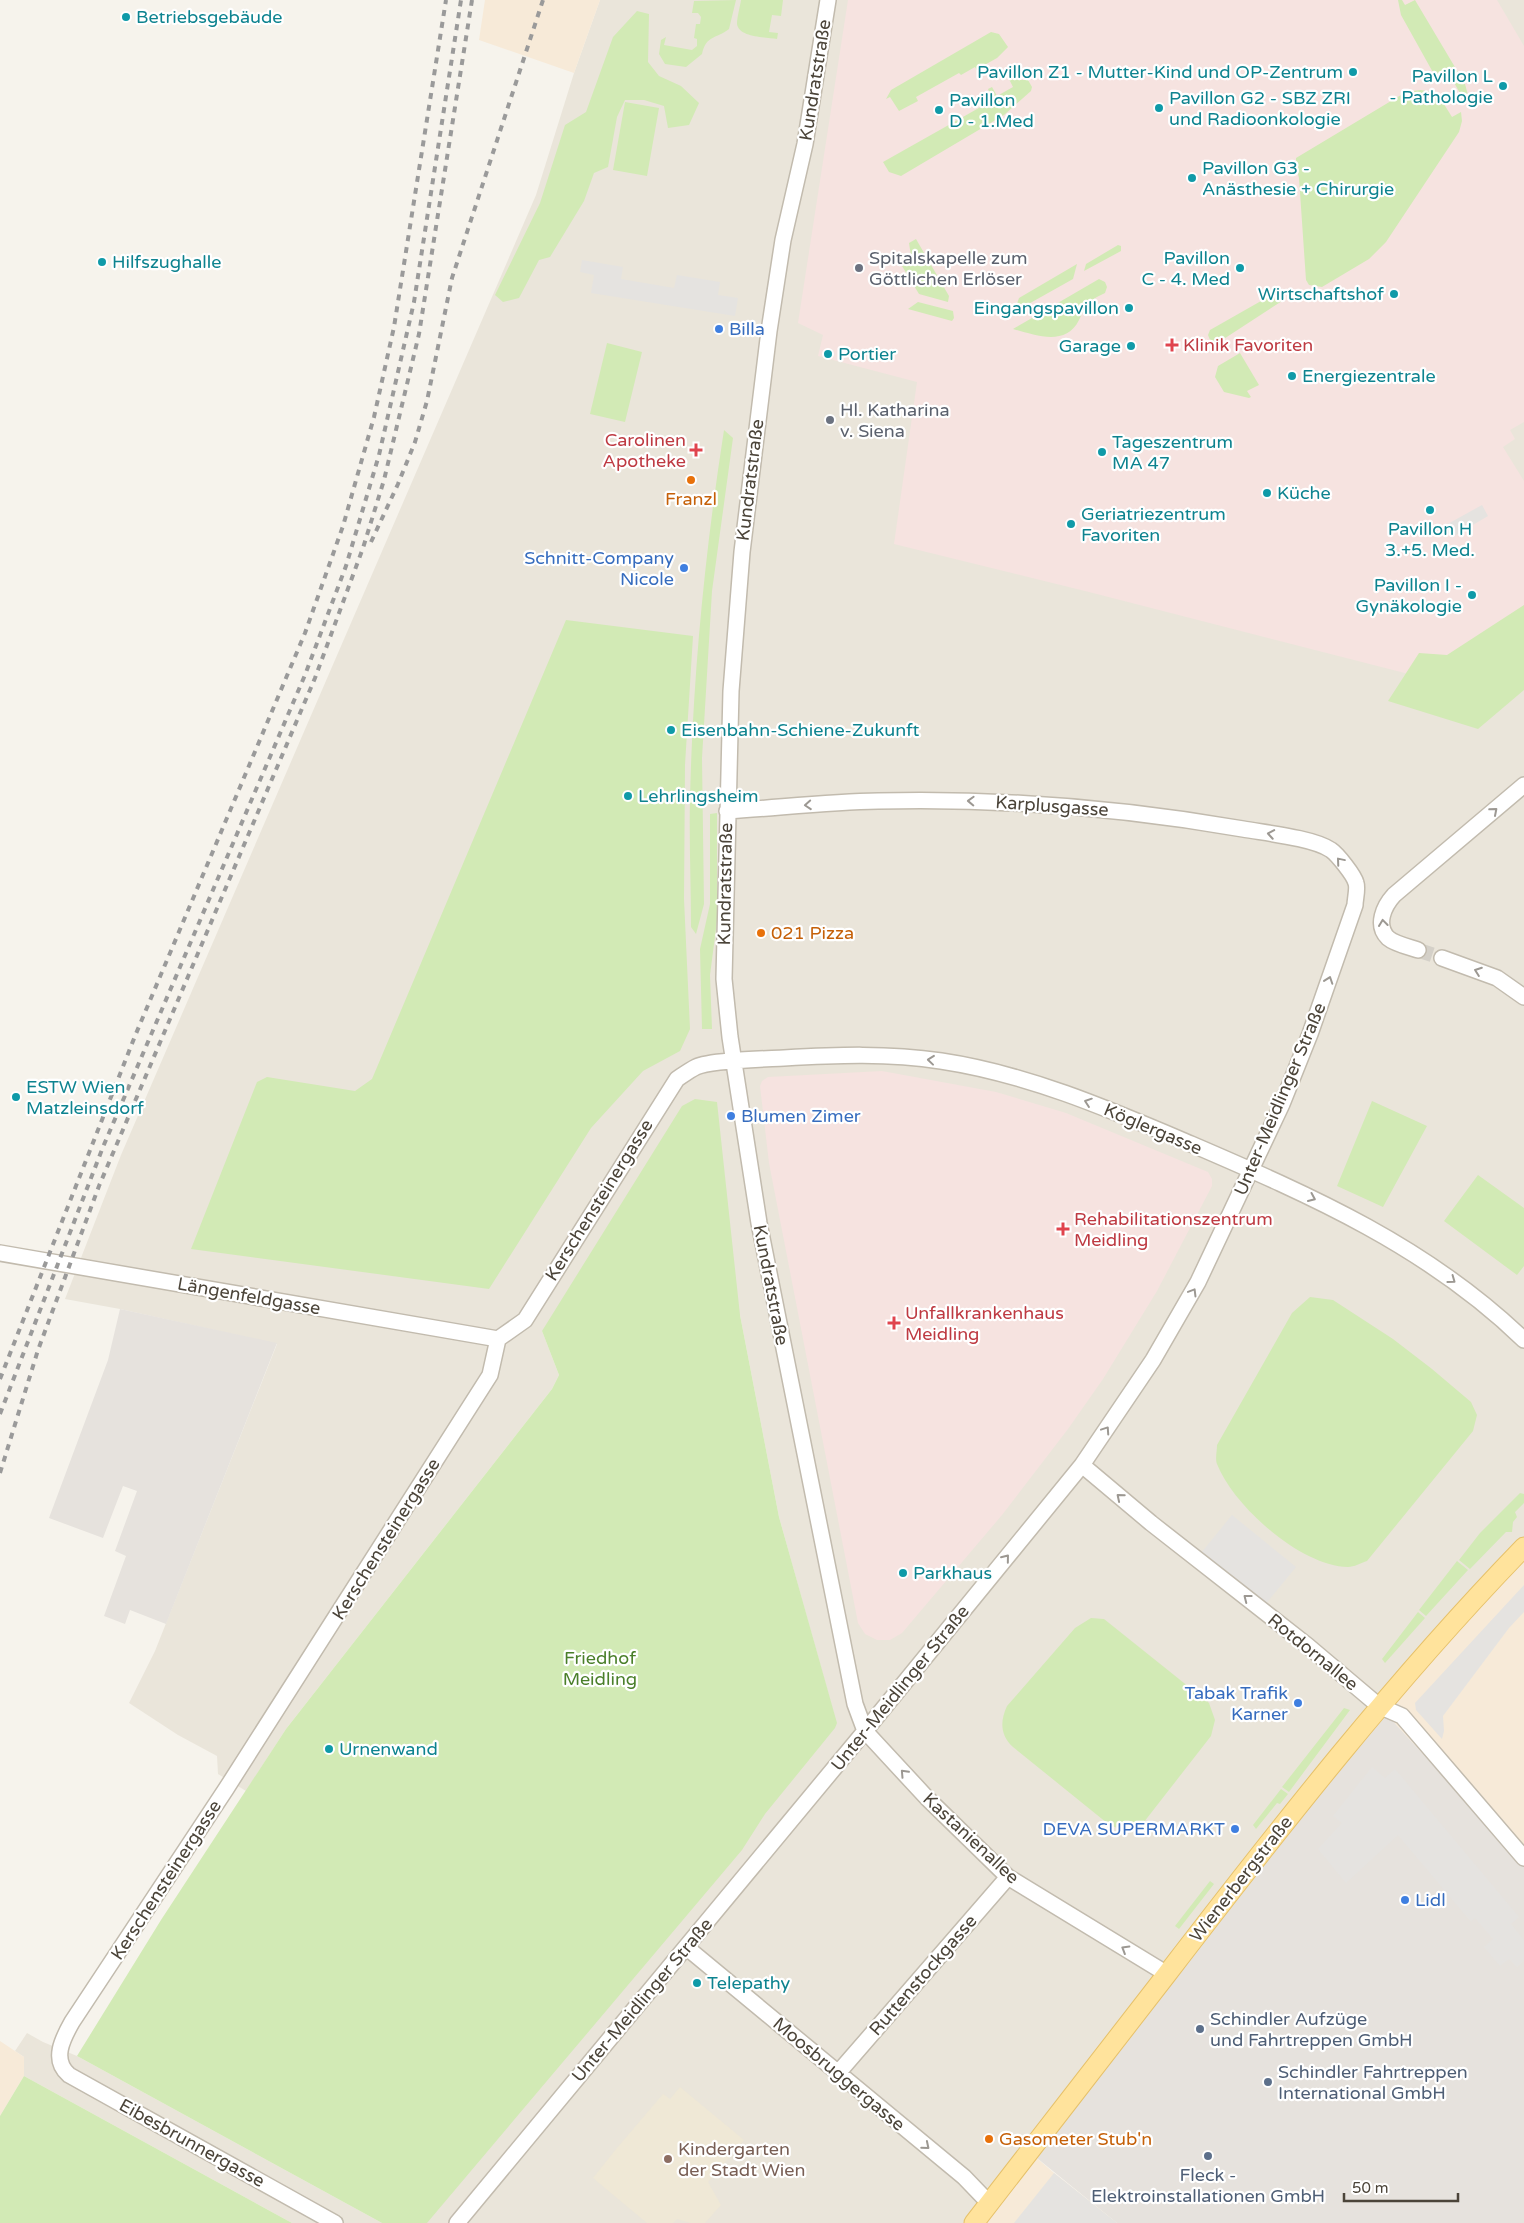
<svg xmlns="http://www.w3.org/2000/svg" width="1524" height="2223" viewBox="0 0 1524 2223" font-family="'Varela Round',sans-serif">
  <rect width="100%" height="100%" fill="#f6f3ec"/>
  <!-- residential -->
  <path fill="#eae5da" d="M600 0H1524V1547L977 2223H407L834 1714 779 1517 740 1315 542 1331 559 1375 552 1389 286 1729 246 1791 218 1774 217 1756 178 1735 129 1703 155 1651 277 1344 120 1309 65 1299 121 1155 536 195 574 73Z
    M27 2033 43 2042 77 2056 382 2223H292L24 2076V2057L15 2051Z"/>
  <!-- commercial -->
  <path fill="#f7ead8" d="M485 0H600L574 73 479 40Z
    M1524 1547V1865L1379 1706Z
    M0 2041 24 2057V2076L0 2116Z
    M1032 2154 1054 2173 1117 2223H977Z"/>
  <!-- industrial -->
  <path fill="#e6e2dd" d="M120 1309 277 1343 166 1624 130 1610 125 1624 104 1616 126 1556 115 1551 137 1491 123 1486 103 1538 49 1518 108 1360Z
    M1379 1706 1524 1865V2223H1117L1032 2154Z"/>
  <!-- education -->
  <path fill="#efe8d6" d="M680 2087 744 2140 708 2182 721 2205 705 2223H691L677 2219 673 2223H647L593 2178 617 2148 663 2094 670 2099Z"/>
  <!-- medical -->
  <path fill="#f6e3e0" d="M848 0H1497L1524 46V422L1510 430 1515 439 1503 447 1524 481V651L1436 681 1089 592 894 544 917 382 818 356 823 335 798 323Z
    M882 1071 996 1092 1066 1113 1208 1172 1212 1179V1186L1157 1291 1103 1379 1068 1429 1002 1515 902 1633 890 1640H877L865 1634 858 1623 769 1163 760 1086 762 1081 768 1077Z"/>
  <!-- green -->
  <path fill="#d2eab5" d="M736 0 729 29C716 39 706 35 702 54L686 67 665 64 659 54 661 40 666 37 664 45 692 50 697 46V39L694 38 696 24H700L701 17 698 13H692L694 1Z
    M741 0H783L781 16 772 15 769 32 778 33 777 39C767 37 739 38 737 24 737 17 740 7 741 0Z
    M1398 0H1402L1405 5 1415 0 1465 84 1468 95H1461L1447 70 1435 76 1401 15Z
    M637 11 649 14 648 62 659 76 681 86 699 103 689 125 668 128 664 106 644 100H625L617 117 608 167 594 173 584 201 550 257 539 260 519 298 503 302 495 295 540 203 565 125 586 112 613 37Z
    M991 32 999 34 1008 47 997 58 981 67 984 73 980 76 975 67 961 75 959 73 916 97 918 101 899 111 890 97 886 99 891 90Z
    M1015 68 1021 80H1028L1032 87 1031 91 1004 115 901 176 889 172 883 162 993 100 988 89 992 87 997 96 1013 87 1006 73Z
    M1421 90 1437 93 1452 117 1461 112 1462 121 1459 132 1386 242 1369 259 1322 287 1309 285 1306 280 1299 178 1296 167V158L1406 92Z
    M625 102 659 108 647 176 613 170Z
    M916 239 949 296 948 302 919 294 902 266 911 256 909 243Z
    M1118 245 1121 246V251L1084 271 1086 264Z
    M1077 264 1073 279 1014 312 1019 298Z
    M1099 279 1105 282 1107 287 1105 293C1088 301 1087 304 1079 320 1066 347 1035 335 1013 329Z
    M1277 292 1282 301 1216 344 1210 340 1208 335 1210 330Z
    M918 302 953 311 954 318 952 321 908 309Z
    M607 343 642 352 625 422 590 414Z
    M1240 353 1259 385 1247 391 1251 397 1249 398 1224 392 1215 377 1218 366Z
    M724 430 733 438 712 591 702 758 704 904 696 934 691 927C691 884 689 841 690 798 693 674 705 552 724 430Z
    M1524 605V690L1478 729 1388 701 1419 653 1447 655Z
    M566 620 693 636 685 765 684 899 690 1029 680 1051 643 1071 591 1128 489 1289 191 1249 257 1082 267 1077 355 1091 372 1079Z
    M717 813V921L710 975 712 1029H702L700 949 710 904V814Z
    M695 1099 717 1102 740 1315 779 1517 837 1723 835 1728 765 1814 742 1850 427 2223H382L77 2056 161 1920 286 1729 552 1389 559 1375 542 1331 682 1106Z
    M1372 1101 1427 1126 1383 1207 1337 1186Z
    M1478 1175 1524 1208V1266L1517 1275 1444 1221Z
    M1310 1297 1333 1300 1393 1339 1432 1369 1471 1402 1477 1415 1473 1431 1367 1561C1361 1563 1354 1567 1348 1567 1301 1566 1234 1507 1217 1464 1215 1459 1217 1451 1217 1445L1292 1313Z
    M1520 1493 1524 1494V1503L1515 1512 1517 1517 1513 1522 1512 1532H1506L1470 1569 1459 1560 1480 1533Z
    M1457 1561 1468 1570 1426 1616 1419 1610Z
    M1418 1612 1425 1618 1385 1663 1382 1659Z
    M1091 1618 1104 1619 1209 1703 1215 1720 1211 1736 1144 1822C1132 1831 1119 1831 1107 1823L1013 1747C1000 1735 1000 1721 1007 1706L1075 1628Z
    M1344 1708 1350 1710 1289 1792 1282 1787Z
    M1281 1789 1288 1794 1280 1804 1277 1803 1256 1829 1253 1825Z
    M1210 1881 1214 1884 1179 1929 1175 1926Z
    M24 2076 292 2223H0V2116Z"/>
  <!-- parking -->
  <path fill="#e5e3e0" d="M582 260 623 267 621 279 674 288 677 275 720 282 718 295 738 298 735 316 591 293 594 275 580 272Z
    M1482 505 1488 516 1451 538 1444 526Z
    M1232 1515 1296 1567 1265 1605 1201 1553Z
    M1524 1585V1612L1509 1628 1443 1716 1444 1731 1442 1739 1416 1710 1415 1703Z
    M1372 1767 1385 1778 1395 1769 1519 1917 1511 1924 1524 1940V1960L1517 1967 1509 1959 1500 1966 1484 1947 1493 1939 1475 1918 1471 1921 1466 1916 1398 1835 1346 1883 1318 1849 1342 1823 1333 1816Z
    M1054 2173 1117 2223H1014Z"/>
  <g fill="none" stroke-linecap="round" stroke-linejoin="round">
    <!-- minor-tunnel -->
    <path stroke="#d4d0c8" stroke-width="15" stroke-dasharray="15 8" stroke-linecap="butt" d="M1418 950 1442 958"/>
    <!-- minor casing -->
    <g stroke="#c2bbae" stroke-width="18">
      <path id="minor" d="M828 0 805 144 783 240 769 331 742 552 731 691 724 979 730 1037 759 1223 855 1704 865 1731 927 1798 1008 1877 1167 1974
        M1418 950C1409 947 1395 944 1388 938 1375 925 1384 906 1394 895L1524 785
        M1442 958 1497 978 1524 997
        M0 1253 498 1339
        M1082 1465 1151 1523 1308 1646 1379 1706 1402 1716 1524 1858
        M686 1947 964 2177 989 2203
        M838 2073 1008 1877
        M335 2223 69 2075C51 2060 63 2038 72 2022L226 1789 490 1375 498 1339 525 1320 677 1079C683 1075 690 1070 696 1067 710 1060 766 1059 784 1058 837 1055 888 1053 941 1061 1028 1074 1111 1110 1191 1144 1312 1196 1428 1247 1524 1340
        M457 2223 865 1731 1082 1465 1153 1360 1198 1282 1282 1104 1310 1034 1355 905C1355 899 1358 889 1356 883 1354 875 1337 854 1331 850 1314 838 1265 833 1243 829 1122 808 1000 798 878 801 827 802 777 808 727 811"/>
    </g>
    <!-- major casing -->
    <g stroke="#e6c16a" stroke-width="21">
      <path id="major" d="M974 2223C1038 2140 1103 2057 1167 1974 1280 1827 1395 1680 1524 1547"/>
    </g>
    <!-- minor -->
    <use href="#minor" stroke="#fff" stroke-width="15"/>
    <!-- major -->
    <use href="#major" stroke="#ffe39c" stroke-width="19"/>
    <!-- rail -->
    <path stroke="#9a9a9a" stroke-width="4" stroke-dasharray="6 6" stroke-linecap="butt" d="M371 542 398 484 415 442 427 401 452 278 543 0
      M0 1379 135 1036 305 633 343 526 374 417 394 327 446 0
      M0 1414 103 1147 305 675 346 566 379 455 414 302 461 0
      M0 1473 38 1350 99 1186 315 678 363 548 384 480 419 334 472 0"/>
  </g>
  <!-- one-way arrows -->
  <defs><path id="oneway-chevron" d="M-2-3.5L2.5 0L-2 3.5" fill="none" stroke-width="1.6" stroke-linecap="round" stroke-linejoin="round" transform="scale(1.25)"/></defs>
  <g stroke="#9c9892">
    <use href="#oneway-chevron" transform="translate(971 801) rotate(-178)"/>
    <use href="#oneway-chevron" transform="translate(808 805) rotate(176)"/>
    <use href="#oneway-chevron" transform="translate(1494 811) rotate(-41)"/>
    <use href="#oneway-chevron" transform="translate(1271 834) rotate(-170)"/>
    <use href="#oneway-chevron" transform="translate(1340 861) rotate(-130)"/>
    <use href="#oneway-chevron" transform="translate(1383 923) rotate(-97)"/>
    <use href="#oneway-chevron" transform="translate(1478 971) rotate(-160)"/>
    <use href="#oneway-chevron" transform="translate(1329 980) rotate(-71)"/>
    <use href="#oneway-chevron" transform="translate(931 1060) rotate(-174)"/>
    <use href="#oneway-chevron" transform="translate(1088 1102) rotate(-161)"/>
    <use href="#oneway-chevron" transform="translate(1312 1198) rotate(24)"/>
    <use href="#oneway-chevron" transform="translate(1452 1280) rotate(36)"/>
    <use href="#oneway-chevron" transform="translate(1193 1292) rotate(-59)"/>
    <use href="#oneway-chevron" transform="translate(1106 1430) rotate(-56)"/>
    <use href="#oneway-chevron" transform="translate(1120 1497) rotate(-140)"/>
    <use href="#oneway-chevron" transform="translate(1006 1558) rotate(-51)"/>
    <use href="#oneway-chevron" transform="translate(1247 1598) rotate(-142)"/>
    <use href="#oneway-chevron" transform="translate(904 1773) rotate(-133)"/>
    <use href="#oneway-chevron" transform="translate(1125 1949) rotate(-149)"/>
    <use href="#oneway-chevron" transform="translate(926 2146) rotate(40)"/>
  </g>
  <!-- markers -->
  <g fill="#0f9aa8" stroke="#fff" stroke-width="2">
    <circle cx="126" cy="17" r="5"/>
    <circle cx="1353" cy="72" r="5"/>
    <circle cx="1503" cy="86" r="5"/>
    <circle cx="1159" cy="108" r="5"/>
    <circle cx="939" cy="110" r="5"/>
    <circle cx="1192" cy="178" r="5"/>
    <circle cx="102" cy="262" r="5"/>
    <circle cx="1240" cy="268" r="5"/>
    <circle cx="1394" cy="294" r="5"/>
    <circle cx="1129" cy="308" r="5"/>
    <circle cx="1131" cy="346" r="5"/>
    <circle cx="828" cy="354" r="5"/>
    <circle cx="1292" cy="376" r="5"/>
    <circle cx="1102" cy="452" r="5"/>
    <circle cx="1267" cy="493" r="5"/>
    <circle cx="1430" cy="510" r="5"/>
    <circle cx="1071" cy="524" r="5"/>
    <circle cx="1472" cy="595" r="5"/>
    <circle cx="671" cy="730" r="5"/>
    <circle cx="628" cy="796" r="5"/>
    <circle cx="16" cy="1097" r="5"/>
    <circle cx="903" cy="1573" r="5"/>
    <circle cx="329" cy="1749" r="5"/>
    <circle cx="697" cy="1983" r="5"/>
  </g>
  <g fill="#6b7280" stroke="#fff" stroke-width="2">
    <circle cx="859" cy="268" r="5"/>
    <circle cx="830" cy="420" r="5"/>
  </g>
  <g fill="#3f7fe0" stroke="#fff" stroke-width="2">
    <circle cx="719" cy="329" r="5"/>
    <circle cx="684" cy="568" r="5"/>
    <circle cx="731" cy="1116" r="5"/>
    <circle cx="1298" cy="1703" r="5"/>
    <circle cx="1235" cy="1829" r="5"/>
    <circle cx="1405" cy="1900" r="5"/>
  </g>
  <g fill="#e0444e" stroke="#fff" stroke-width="2">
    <path d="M1169.5 337.5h5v5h5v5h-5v5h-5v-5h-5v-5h5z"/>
    <path d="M693.5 442.5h5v5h5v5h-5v5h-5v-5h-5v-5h5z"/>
    <path d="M1060.5 1221.5h5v5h5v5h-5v5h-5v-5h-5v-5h5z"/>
    <path d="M891.5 1315.5h5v5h5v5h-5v5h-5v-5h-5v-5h5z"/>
  </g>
  <g fill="#e8710a" stroke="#fff" stroke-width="2">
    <circle cx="691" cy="480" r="5"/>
    <circle cx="761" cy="933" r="5"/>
    <circle cx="989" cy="2139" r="5"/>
  </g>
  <g fill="#5c6f8a" stroke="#fff" stroke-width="2">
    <circle cx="1200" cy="2029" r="5"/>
    <circle cx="1268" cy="2082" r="5"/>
    <circle cx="1208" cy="2156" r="5"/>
  </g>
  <circle fill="#8d6e63" stroke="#fff" stroke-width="2" cx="668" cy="2159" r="5"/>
  <g text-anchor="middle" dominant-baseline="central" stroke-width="4.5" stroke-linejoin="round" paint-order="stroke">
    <!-- culture labels -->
    <g font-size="18" fill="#0d838f" stroke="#fff" text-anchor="start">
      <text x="136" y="17">Betriebsgebäude</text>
      <text x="1343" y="72" text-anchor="end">Pavillon Z1 - Mutter-Kind und OP-Zentrum</text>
      <text x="1493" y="76" text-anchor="end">Pavillon L<tspan x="1493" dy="21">- Pathologie</tspan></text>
      <text x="1169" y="98">Pavillon G2 - SBZ ZRI<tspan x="1169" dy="21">und Radioonkologie</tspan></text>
      <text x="949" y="100">Pavillon<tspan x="949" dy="21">D - 1.Med</tspan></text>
      <text x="1202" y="168">Pavillon G3 -<tspan x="1202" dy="21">Anästhesie + Chirurgie</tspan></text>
      <text x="1230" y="258" text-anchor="end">Pavillon<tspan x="1230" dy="21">C - 4. Med</tspan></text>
      <text x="112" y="262">Hilfszughalle</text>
      <text x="1384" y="294" text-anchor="end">Wirtschaftshof</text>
      <text x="1119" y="308" text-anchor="end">Eingangspavillon</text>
      <text x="1121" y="346" text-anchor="end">Garage</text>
      <text x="838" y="354">Portier</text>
      <text x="1302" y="376">Energiezentrale</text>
      <text x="1112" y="442">Tageszentrum<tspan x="1112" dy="21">MA 47</tspan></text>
      <text x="1277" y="493">Küche</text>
      <text x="1081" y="514">Geriatriezentrum<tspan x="1081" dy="21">Favoriten</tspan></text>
      <text x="1430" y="529" text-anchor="middle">Pavillon H<tspan x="1430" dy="21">3.+5. Med.</tspan></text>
      <text x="1462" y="585" text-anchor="end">Pavillon I -<tspan x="1462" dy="21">Gynäkologie</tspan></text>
      <text x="681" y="730">Eisenbahn-Schiene-Zukunft</text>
      <text x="638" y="796">Lehrlingsheim</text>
      <text x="26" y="1087">ESTW Wien<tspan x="26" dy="21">Matzleinsdorf</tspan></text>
      <text x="913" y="1573">Parkhaus</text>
      <text x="339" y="1749">Urnenwand</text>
      <text x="707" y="1983">Telepathy</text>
    </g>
    <!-- street labels -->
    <g font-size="18" fill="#4b4439" stroke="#fff">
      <text transform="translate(815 80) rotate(-81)">Kundratstraße</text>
      <text transform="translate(750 480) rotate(-83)">Kundratstraße</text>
      <text transform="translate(1052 806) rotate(4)">Karplusgasse</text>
      <text transform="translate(725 884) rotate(-89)">Kundratstraße</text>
      <text transform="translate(1280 1099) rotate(-67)">Unter-Meidlinger Straße</text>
      <text transform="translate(1153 1129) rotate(23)">Köglergasse</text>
      <text transform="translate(599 1200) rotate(-58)">Kerschensteinergasse</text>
      <text transform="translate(771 1285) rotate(79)">Kundratstraße</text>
      <text transform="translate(249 1296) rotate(10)">Längenfeldgasse</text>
      <text transform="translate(386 1539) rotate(-58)">Kerschensteinergasse</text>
      <text transform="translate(1313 1652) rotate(39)">Rotdornallee</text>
      <text transform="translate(900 1688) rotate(-51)">Unter-Meidlinger Straße</text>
      <text transform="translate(971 1838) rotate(43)">Kastanienallee</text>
      <text transform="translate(1241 1879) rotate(-52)">Wienerbergstraße</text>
      <text transform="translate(166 1880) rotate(-57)">Kerschensteinergasse</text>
      <text transform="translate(923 1975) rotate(-49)">Ruttenstockgasse</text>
      <text transform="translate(642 2000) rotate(-50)">Unter-Meidlinger Straße</text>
      <text transform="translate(839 2074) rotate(40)">Moosbruggergasse</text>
      <text transform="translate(192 2143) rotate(29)">Eibesbrunnergasse</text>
    </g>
    <!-- worship labels -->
    <g font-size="18" fill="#5b616d" stroke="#fff" text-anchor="start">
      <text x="869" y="258">Spitalskapelle zum<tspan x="869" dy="21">Göttlichen Erlöser</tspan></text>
      <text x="840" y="410">Hl. Katharina<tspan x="840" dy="21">v. Siena</tspan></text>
    </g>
    <!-- shop labels -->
    <g font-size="18" fill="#366cbe" stroke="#fff" text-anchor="start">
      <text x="729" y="329">Billa</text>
      <text x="674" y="558" text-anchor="end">Schnitt-Company<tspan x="674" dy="21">Nicole</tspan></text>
      <text x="741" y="1116">Blumen Zimer</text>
      <text x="1288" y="1693" text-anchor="end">Tabak Trafik<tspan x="1288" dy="21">Karner</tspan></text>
      <text x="1225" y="1829" text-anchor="end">DEVA SUPERMARKT</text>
      <text x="1415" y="1900">Lidl</text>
    </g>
    <!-- health labels -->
    <g font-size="18" fill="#be3a42" stroke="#fff" text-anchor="start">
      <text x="1183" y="345">Klinik Favoriten</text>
      <text x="686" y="440" text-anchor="end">Carolinen<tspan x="686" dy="21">Apotheke</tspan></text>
      <text x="1074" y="1219">Rehabilitationszentrum<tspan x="1074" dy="21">Meidling</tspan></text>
      <text x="905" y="1313">Unfallkrankenhaus<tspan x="905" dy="21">Meidling</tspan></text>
    </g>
    <!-- food labels -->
    <g font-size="18" fill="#c56008" stroke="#fff" text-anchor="start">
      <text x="691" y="499" text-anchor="middle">Franzl</text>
      <text x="771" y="933">021 Pizza</text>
      <text x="999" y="2139">Gasometer Stub'n</text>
    </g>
    <!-- park labels -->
    <g font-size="18" fill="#4a7f2a" stroke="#fff">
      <text x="600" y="1658">Friedhof<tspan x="600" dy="21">Meidling</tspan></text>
    </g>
    <!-- service labels -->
    <g font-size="18" fill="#4e5e75" stroke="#fff" text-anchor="start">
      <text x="1210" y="2019">Schindler Aufzüge<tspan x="1210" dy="21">und Fahrtreppen GmbH</tspan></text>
      <text x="1278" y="2072">Schindler Fahrtreppen<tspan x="1278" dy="21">International GmbH</tspan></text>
      <text x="1208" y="2175" text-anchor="middle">Fleck -<tspan x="1208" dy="21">Elektroinstallationen GmbH</tspan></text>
    </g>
    <!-- education labels -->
    <g font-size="18" fill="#785e54" stroke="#fff" text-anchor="start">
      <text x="678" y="2149">Kindergarten<tspan x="678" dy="21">der Stadt Wien</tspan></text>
    </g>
  </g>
  <!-- scale -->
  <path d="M1344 2193v8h114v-8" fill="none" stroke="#4b4439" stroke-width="2.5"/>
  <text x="1352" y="2193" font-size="15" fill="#4b4439" stroke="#ffffff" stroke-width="4" paint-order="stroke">50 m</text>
</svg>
